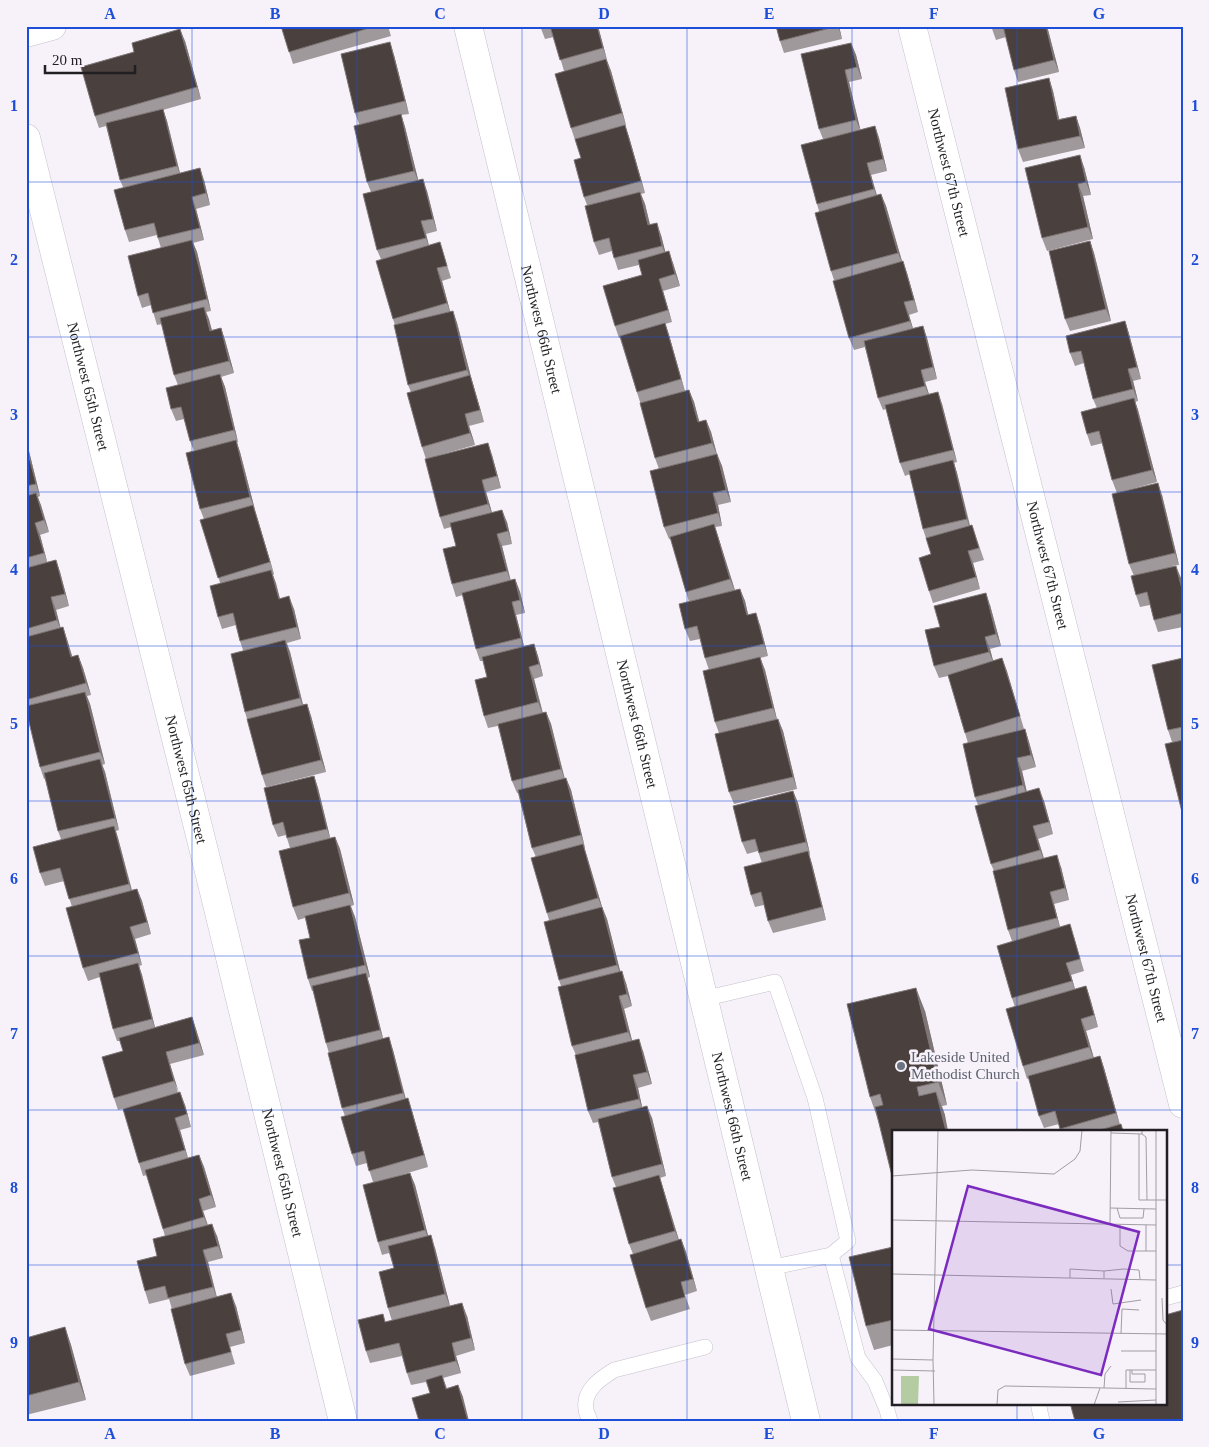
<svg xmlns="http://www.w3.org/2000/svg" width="1209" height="1447" viewBox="0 0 1209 1447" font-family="Georgia,serif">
  <rect width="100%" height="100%" fill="#f7f1fa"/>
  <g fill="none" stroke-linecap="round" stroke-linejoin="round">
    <!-- service casing -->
    <g stroke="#c5c0c9" stroke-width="16">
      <path id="service" d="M703 999 775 982 815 1098 848 1241 831 1255
        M769 1268 831 1255 858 1358 875 1381 887 1410 890 1421
        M1165 1298 1183 1293
        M1038 1403 1042 1421
        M590 1421C589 1417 586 1413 586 1409 583 1390 600 1379 614 1370L705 1347"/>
    </g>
    <!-- minor casing -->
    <g stroke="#c5c0c9" stroke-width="29">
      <g id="minor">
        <path id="s1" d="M468 26 806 1421"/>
        <path id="s2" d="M912 26 1183 1104"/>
        <path d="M26 33 52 26"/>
        <path id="s3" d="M26 138 208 867 343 1421"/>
      </g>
    </g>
    <!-- service -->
    <use href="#service" stroke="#fff" stroke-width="15"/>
    <!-- minor -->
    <use href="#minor" stroke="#fff" stroke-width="28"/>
  </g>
  <!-- wall -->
  <path fill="#a0999c" d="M281 26H388L391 36 293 64Z
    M540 26H598L607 60 611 71 626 125 625 126 629 137 645 193 641 194 645 204 650 225 661 235 665 252 673 263 680 286 663 291 672 322 665 324 669 335 685 391 689 390 694 402 699 422 706 420 711 432 717 454 722 466 731 502 718 505 722 526 715 527 735 590 740 589 745 601 748 615 760 625 768 656 760 658 765 670 777 719H778L783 731 797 789 734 804 729 792 719 733 715 722 709 670 705 658 700 639 690 641 685 629 689 602 671 539H669L664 527 659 469 655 458 640 402 620 338H619L615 326 642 275 639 265 618 270 612 251 599 255 594 242 587 205 584 197 581 158 571 128 564 71 554 37 545 39Z
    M776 26H839L842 39 784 53 780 41Z
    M991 26H1047L1059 72 1018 82 1014 70 1006 37 996 40Z
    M185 41 201 99 163 110 167 121 180 173 204 180 210 205 196 209 204 240 193 243 197 252 211 311 206 312 212 330 221 328 225 340 234 373 221 377 225 387 238 442 237 443 240 452 255 510 274 574 273 575 280 599 294 609 301 639 287 643 290 652 303 704H307L311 716 326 772 266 787 262 775 247 719 245 712 243 650 240 641 236 625 222 629 218 617 220 583 204 519 200 509 194 451 190 441 184 419 176 421 171 409 178 385 174 375 162 324 157 325 151 305 142 308 138 296 161 248 157 235 129 242 125 230 123 187 120 180 106 126 99 128 95 116 134 52Z
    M851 43 856 55 862 79 849 82 860 130 875 126 879 138 887 171 871 175 877 195 881 194 886 206 902 261 907 273 918 312 909 315 913 328 923 326 927 338 937 379 925 382 929 394 942 404 957 462 954 463 957 473 970 525H972L984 560 973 563 980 589 933 603 929 591 931 554 923 529 910 474 905 476 900 463 886 409 883 410 878 398 865 347 854 350 849 338 834 280 831 271 819 211 817 204 823 139 819 129Z
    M394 55 409 114 401 115 405 127 418 180 427 191 437 231 426 234 429 246 440 242 444 255 451 278 442 281 450 311H453L457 323 471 377 484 422 469 426 475 445 440 455H492L501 488 486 492 492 513 507 522 512 544 502 546 511 581 515 579 520 592 525 613 516 615 524 646 534 644 538 656 543 676 534 679 543 713 546 712 551 724 565 779 566 778 571 790 585 848H584L602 907 607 919 620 972 626 983 632 1006 624 1009 632 1041 643 1051 652 1084 638 1088 642 1107 652 1118 666 1176 660 1178 679 1240 681 1239 686 1252 697 1291 685 1295 690 1309 651 1321 646 1308 633 1254 629 1244 616 1187 612 1177 598 1122 593 1123 588 1111 576 1055 572 1046 561 986 559 980 549 920 547 913 536 857 532 848 518 793H517L512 781 498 726 488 728 484 716 487 677 483 661H480L476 649 463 595 456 597 452 584 456 546 451 527 444 529 440 517 426 459 422 447 411 392 408 385 395 325 393 319 381 259 377 250 371 192 367 182 359 124 355 113Z
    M1049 78 1053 91 1059 119 1076 116 1080 128 1085 148 1023 162 1018 149Z
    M1084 167 1091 195 1083 196 1093 239 1047 251 1042 238Z
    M1090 241 1094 253 1111 321 1070 331 1065 319Z
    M1125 321 1129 334 1141 379 1133 381 1138 401 1135 402 1138 410 1157 482 1117 493 1112 480 1103 443 1091 446 1087 434 1097 408 1093 399 1084 363 1075 366 1070 353Z
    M26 439 40 496 38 497 49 532 40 535 47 562 56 560 60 572 69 606 56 610 60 628 63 627 72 657 78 655 83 668 91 695 87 696 90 704 105 764 102 765 105 772 119 830 116 831 118 838 132 890 137 889 142 901 151 934 135 939 142 965 139 966 142 975 155 1027 192 1017 204 1055 170 1064 178 1093 185 1105 191 1127 180 1130 188 1158 199 1155 204 1167 216 1207 203 1211 208 1225 217 1236 223 1258 208 1262 217 1297 236 1306 245 1343 230 1347 235 1364 190 1376 185 1364 172 1309 169 1299 149 1304 145 1291 157 1256 165 1236 147 1175 143 1176 139 1163 130 1107 118 1110 114 1098 123 1051 120 1041H117L113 1029 100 977 88 981 83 968 72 907 64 881 45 886 40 873 61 839 58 831 45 779H44L40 767 28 706 26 700Z
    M1162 495 1179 565 1172 566 1181 578 1183 586V627L1158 632 1154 620 1150 605 1140 607 1136 595 1134 576 1129 564Z
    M990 605 1001 646 990 649 993 661 1002 658 1024 729 1010 733 1025 729 1029 742 1036 767 1022 771 1027 792 1044 801 1053 834 1038 839 1044 858 1061 867 1069 900 1054 904 1060 927 1074 937 1084 971 1071 975 1075 989 1086 986 1090 998 1098 1027 1086 1031 1094 1058 1100 1056 1104 1068 1120 1125 1123 1131H1061L1059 1124 1044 1128 1039 1116 1029 1078 1027 1079 1023 1066 1015 1007 1012 998V941L1008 930 994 871 991 864 978 805 975 797 968 743 948 676 939 678 934 666 940 627Z
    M1183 658V816L1182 812 1172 742 1168 730Z
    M314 776 318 788 330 838 335 837 340 849 354 905 351 906 355 917 370 977 367 978 370 986 383 1039 393 1050 406 1099 412 1111 428 1167 394 1177 410 1173 415 1185 428 1236 435 1248 450 1306 392 1321 388 1308 394 1268 389 1253 382 1255 378 1242 373 1182 367 1163 356 1166 352 1154 345 1116 342 1108 329 1053 326 1043 313 991H312L308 979 310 938 305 918 298 920 293 907 290 848 286 835 278 837 273 825Z
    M793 791 798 803 810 854 809 855 812 864 826 920 773 933 768 921 764 905 755 907 751 895 762 863 758 851 747 854 742 842Z
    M925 1011 947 1105 942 1106 945 1115 878 1120 870 1097Z
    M893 1247V1345L874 1350 866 1326Z
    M467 1316 475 1350 456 1356 461 1373 443 1378 447 1388 458 1385 463 1397 430 1393 426 1382 411 1385 407 1373 402 1356 370 1363 366 1351 386 1322Z
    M65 1327 71 1345 86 1400 26 1415V1338Z"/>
  <!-- shaded-wall -->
  <path fill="#7e7676" d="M597 26H598L607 60 603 48Z
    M838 26H839L842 39Z
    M1046 26H1047L1059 72 1054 60Z
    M180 29 185 41 201 99 197 87Z
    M390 42 394 55 409 114 405 101Z
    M851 43 856 55 862 79 857 67Z
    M606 59 611 71 626 125 622 113Z
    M845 70 849 82 861 132 856 120Z
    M1049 78 1053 91 1062 132 1058 120Z
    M163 109 167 121 181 178 177 166Z
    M401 114 405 127 419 183 414 171Z
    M1076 116 1080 128 1085 148 1080 136Z
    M625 125 629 137 645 193 641 181Z
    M875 126 879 138 887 171 883 159Z
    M1080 155 1084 167 1091 195 1086 182Z
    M867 163 871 175 878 201 874 189Z
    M200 168 204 180 210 205 206 193Z
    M423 179 427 191 437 231 433 219Z
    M1078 184 1083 196 1093 239 1088 227Z
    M640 192 645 204 653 237 648 225Z
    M881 194 886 206 903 265 898 253Z
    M192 197 196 209 204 240 200 228Z
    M421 221 426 234 430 250 426 238Z
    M657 223 661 235 667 258 662 246Z
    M192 240 197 252 211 311 207 299Z
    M1090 241 1094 253 1111 321 1106 309Z
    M669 251 673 263 680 286 675 274Z
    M903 261 907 273 918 312 914 300Z
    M437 268 442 281 451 315 447 303Z
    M659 279 663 291 672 322 668 310Z
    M904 302 909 315 914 333 910 321Z
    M204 307 209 319 215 343 210 331Z
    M453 311 457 323 471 377 484 422 467 370Z
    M1125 321 1129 334 1141 379 1137 367Z
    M665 323 669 335 685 392 681 379Z
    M923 326 927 338 937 379 933 367Z
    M221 328 225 340 234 373 229 361Z
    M1128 369 1133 381 1138 401 1133 389Z
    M921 370 925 382 930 398 925 386Z
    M220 374 225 387 238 442 234 430Z
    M689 390 694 402 703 435 698 422Z
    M938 392 942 404 957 462 953 450Z
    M1134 398 1138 410 1157 482 1152 470Z
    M465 414 469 426 475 445 470 433Z
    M706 420 711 432 717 455 712 443Z
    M26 439 40 496 36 484 26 445Z
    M236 440 240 452 255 510 250 497Z
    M488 443 492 455 501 488 497 476Z
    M717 454 722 466 731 502 726 490Z
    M953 460 957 473 971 532 967 519Z
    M482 480 486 492 493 516 488 504Z
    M1158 483 1162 495 1179 565 1175 553Z
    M36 493 41 505 49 532 44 520Z
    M713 493 718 505 722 526 718 513Z
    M253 505 257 517 274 574 270 562Z
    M502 510 507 522 512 544 508 531Z
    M35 523 40 535 48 565 44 553Z
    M714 524 718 536 735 591 730 579Z
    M497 534 502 546 511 583 507 571Z
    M968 551 973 563 980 589 976 577Z
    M56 560 60 572 69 606 65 594Z
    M1176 566 1181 578 1183 586V591Z
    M271 570 276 583 283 611 279 599Z
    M515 579 520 592 525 613 520 600Z
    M740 589 745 601 751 627 747 615Z
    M986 593 990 605 1001 646 996 634Z
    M289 596 294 609 301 639 297 627Z
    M51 597 56 610 62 633 57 620Z
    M512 602 516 615 525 650 521 638Z
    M756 613 760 625 768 656 764 644Z
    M63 627 67 639 76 669 71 657Z
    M985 637 990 649 994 664 989 652Z
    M285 640 290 652 304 710 300 698Z
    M534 644 538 656 543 676 539 664Z
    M78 655 83 668 91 695 86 683Z
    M760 657 765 670 777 720 773 708Z
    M1002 658 1007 671 1024 729 1020 716Z
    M529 667 534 679 543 715 538 702Z
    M85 692 90 704 105 764 100 752Z
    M307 704 311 716 326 772 321 760Z
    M546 712 551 724 565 781 561 769Z
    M778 719 783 731 797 789 793 777Z
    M1025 729 1029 742 1036 767 1031 755Z
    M1017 758 1022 771 1028 798 1023 785Z
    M100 759 105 772 119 830 115 818Z
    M314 776 318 788 331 841 327 829Z
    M566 778 571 790 585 848 581 835Z
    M1039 788 1044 801 1053 834 1049 822Z
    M793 791 798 803 810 854 806 842Z
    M114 826 118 838 133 896 129 884Z
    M1033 826 1038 839 1045 863 1040 850Z
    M335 837 340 849 354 905 349 893Z
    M583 844 587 856 603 910 598 898Z
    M808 851 812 864 826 920 822 907Z
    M1057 855 1061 867 1069 900 1065 888Z
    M137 889 142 901 151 934 147 922Z
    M1050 892 1054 904 1061 931 1057 918Z
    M350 905 355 917 370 977 365 965Z
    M602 907 607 919 622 978 617 965Z
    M130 927 135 939 142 965 138 953Z
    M138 963 142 975 156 1032 152 1019Z
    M1066 963 1071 975 1076 993Z
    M622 971 626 983 632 1006 627 994Z
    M366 973 370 986 384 1042 380 1030Z
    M1086 986 1090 998 1098 1027 1094 1015Z
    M916 988 925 1011 947 1105 938 1082Z
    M619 996 624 1009 633 1044 628 1032Z
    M192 1017 196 1029 204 1055 199 1043Z
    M1081 1019 1086 1031 1094 1059 1089 1047Z
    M389 1037 393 1050 407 1105 403 1093Z
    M639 1039 643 1051 652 1084 647 1072Z
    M166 1052 170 1064 179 1093 174 1081Z
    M1100 1056 1104 1068 1120 1125 1116 1113Z
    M633 1075 638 1088 643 1111 639 1099Z
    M180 1092 185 1105 191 1127 187 1114Z
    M936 1092 945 1115 948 1131H946Z
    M408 1098 412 1111 428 1167 424 1155Z
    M647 1106 652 1118 666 1176 662 1164Z
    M175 1118 180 1130 189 1162 185 1150Z
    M199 1155 204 1167 216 1207 211 1195Z
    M410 1173 415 1185 430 1243 425 1230Z
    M659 1175 663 1188 680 1244 675 1231Z
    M199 1199 203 1211 209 1230 204 1217Z
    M212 1224 217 1236 223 1258 218 1246Z
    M431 1235 435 1248 450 1306 445 1294Z
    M681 1239 686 1252 697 1291 693 1279Z
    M203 1250 208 1262 217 1299 213 1287Z
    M231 1293 236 1306 245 1343 241 1330Z
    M462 1303 467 1316 475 1350 471 1338Z
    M65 1327 71 1345 86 1400 79 1382Z
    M452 1343 456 1356 461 1373 456 1361Z
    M458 1385 463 1397 469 1421H468Z"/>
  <!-- building -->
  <path fill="#4a413e" stroke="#7e7676" d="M281 26H376L289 52Z
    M550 26H597L603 48 560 60Z
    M776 26H838L780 41Z
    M1003 26H1046L1054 60 1014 70Z
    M180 29 197 87 95 116 81 67 134 52 132 43Z
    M390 42 405 101 355 113 341 54Z
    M851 43 857 67 845 70 856 120 819 129 801 54Z
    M606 59 622 113 571 128 555 74Z
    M1049 78 1058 120 1076 116 1080 136 1018 149 1005 88Z
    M163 109 177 166 120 180 106 123Z
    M401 114 414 171 367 182 354 126Z
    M625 125 641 181 584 197 574 160 581 158 575 139Z
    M875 126 883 159 867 163 874 189 817 204 801 145Z
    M1080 155 1086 182 1078 184 1088 227 1042 238 1025 168Z
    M200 168 206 193 192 197 200 228 158 238 154 223 125 230 114 190Z
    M423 179 433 219 421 221 426 238 377 250 363 194Z
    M640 192 648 225 657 223 662 246 614 258 609 238 594 242 585 206Z
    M881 194 898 253 831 271 815 213Z
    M192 240 207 299 153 313 148 293 138 296 128 256Z
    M1090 241 1106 309 1065 319 1049 251Z
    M440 242 447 266 437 268 447 303 393 319 376 261Z
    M669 251 675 274 659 279 668 310 615 326 603 286 642 275 638 260Z
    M903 261 914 300 904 302 910 321 849 338 833 281Z
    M204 307 210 331 221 328 229 361 174 375 160 318Z
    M453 311 467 370 408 385 394 325Z
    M1125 321 1137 367 1128 369 1133 389 1093 399 1081 351 1070 353 1066 336Z
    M665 323 681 379 637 392 620 336Z
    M923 326 933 367 921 370 925 386 878 398 864 341Z
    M220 374 234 430 190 441 181 407 171 409 166 388Z
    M470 375 480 410 465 414 470 433 422 447 407 393Z
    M689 390 698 422 706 420 712 443 655 458 640 403Z
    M938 392 953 450 900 463 885 405Z
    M1134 398 1152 470 1112 480 1099 431 1087 434 1081 412Z
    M236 440 250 497 200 509 186 453Z
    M488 443 497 476 482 480 488 504 440 517 425 459Z
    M26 445 36 484 26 486Z
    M717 454 726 490 713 493 718 513 664 527 650 471Z
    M953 460 967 519 923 529 909 471Z
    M1158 483 1175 553 1129 564 1112 494Z
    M36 493 44 520 35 523 44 553 26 558V496Z
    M253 505 270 562 218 578 200 520Z
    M502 510 508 531 497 534 507 571 452 584 443 549 456 546 450 523Z
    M714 524 730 579 686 592 670 537Z
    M972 525 979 548 968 551 976 577 929 591 919 558 931 554 926 538Z
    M56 560 65 594 51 597 57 620 26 629V568Z
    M1176 566 1182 589H1183V613L1154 620 1147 592 1136 595 1131 576Z
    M271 570 279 599 289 596 297 627 240 641 233 613 218 617 210 586Z
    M515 579 520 600 512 602 521 638 476 649 462 593Z
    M740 589 747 615 756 613 764 644 705 658 697 626 685 629 679 604Z
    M986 593 996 634 985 637 989 652 934 666 925 630 940 627 934 606Z
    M63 627 71 657 78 655 86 683 26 700V637Z
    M285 640 300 698 245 712 231 654Z
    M534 644 539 664 529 667 538 702 484 716 475 680 487 677 482 657Z
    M760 657 773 708 715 722 703 671Z
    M1002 658 1020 716 965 733 948 675Z
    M1183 658V727L1168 730 1152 665Z
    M85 692 100 752 40 767 26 710V706Z
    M307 704 321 760 262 775 247 719Z
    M546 712 561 769 512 781 498 724Z
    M778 719 793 777 729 792 715 734Z
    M1025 729 1031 755 1017 758 1023 785 975 797 963 744Z
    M1183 740V812H1182L1165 744Z
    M100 759 115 818 58 831 44 773Z
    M314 776 327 829 287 838 283 822 273 825 264 788Z
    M566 778 581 835 532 848 518 790Z
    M1039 788 1049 822 1033 826 1040 850 991 864 975 806Z
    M793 791 806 842 759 853 755 839 742 842 733 806Z
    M114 826 129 884 69 899 60 868 40 873 33 847Z
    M335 837 349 893 293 907 279 851Z
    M583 844 598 898 547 913 531 858Z
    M808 851 822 907 768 921 761 892 751 895 744 867Z
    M1057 855 1065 888 1050 892 1057 918 1008 930 993 871Z
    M137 889 147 922 130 927 138 953 83 968 66 908Z
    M350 905 365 965 308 979 299 940 310 938 305 916Z
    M602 907 617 965 559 980 544 922Z
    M1070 924 1080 959 1066 963 1072 981 1012 998 997 946Z
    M138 963 152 1019 113 1029 99 973Z
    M622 971 627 994 619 996 628 1032 572 1046 558 987Z
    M366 973 380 1030 326 1043 312 986Z
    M1086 986 1094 1015 1081 1019 1089 1047 1023 1066 1006 1009Z
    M916 988 938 1082 917 1087 919 1096 936 1092 946 1131H893V1180L875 1107 883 1105 880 1094 870 1097 847 1004Z
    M192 1017 199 1043 166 1052 174 1081 114 1098 102 1057 123 1051 119 1038Z
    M389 1037 403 1093 342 1108 328 1053Z
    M639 1039 647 1072 633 1075 639 1099 588 1111 575 1055Z
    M1100 1056 1116 1113 1060 1129 1055 1111 1039 1116 1028 1076Z
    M180 1092 187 1114 175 1118 185 1150 139 1163 123 1109Z
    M408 1098 424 1155 369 1171 364 1151 352 1154 341 1117Z
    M647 1106 662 1164 612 1177 598 1119Z
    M1121 1124 1123 1131H1096Z
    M199 1155 211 1195 199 1199 204 1217 163 1229 145 1170Z
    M410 1173 425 1230 378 1242 363 1185Z
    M659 1175 675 1231 629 1244 613 1188Z
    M212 1224 218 1246 203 1250 213 1287 168 1298 165 1286 145 1291 137 1261 157 1256 153 1239Z
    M431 1235 445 1294 388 1308 379 1272 394 1268 388 1246Z
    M681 1239 693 1279 681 1282 685 1297 646 1308 630 1255Z
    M893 1247V1320L866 1326 849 1257Z
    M231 1293 241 1330 226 1334 231 1352 185 1364 171 1309Z
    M462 1303 471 1338 452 1343 456 1361 407 1373 399 1343 366 1351 358 1320 383 1314 385 1322Z
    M1183 1310V1421H1075L1070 1403H1165V1315Z
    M65 1327 79 1382 26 1396V1338Z
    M442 1375 446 1389 458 1385 468 1421H419L412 1398 430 1393 426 1380Z"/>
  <!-- grid -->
  <path fill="none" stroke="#1d4ed8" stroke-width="1" stroke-opacity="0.55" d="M192 26V1421M357 26V1421M522 26V1421M687 26V1421M852 26V1421M1017 26V1131M26 182H1183M26 337H1183M26 492H1183M26 646H1183M26 801H1183M26 956H1183M26 1110H1183M26 1265H893M1165 1265H1183M1017 1403V1421"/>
  <!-- markers -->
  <circle fill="#6b7280" stroke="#f7f1fa" stroke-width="2" cx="901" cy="1066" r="5"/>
  <g text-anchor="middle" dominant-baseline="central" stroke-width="5" stroke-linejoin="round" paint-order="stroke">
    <!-- street labels -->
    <g font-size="15" fill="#211f22" stroke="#f7f1fa">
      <text stroke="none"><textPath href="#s2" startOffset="151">Northwest 67th Street</textPath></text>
      <text stroke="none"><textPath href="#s1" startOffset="312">Northwest 66th Street</textPath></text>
      <text stroke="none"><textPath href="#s3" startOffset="256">Northwest 65th Street</textPath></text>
      <text stroke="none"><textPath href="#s2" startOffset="556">Northwest 67th Street</textPath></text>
      <text stroke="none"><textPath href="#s1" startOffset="718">Northwest 66th Street</textPath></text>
      <text stroke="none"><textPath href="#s3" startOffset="661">Northwest 65th Street</textPath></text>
      <text stroke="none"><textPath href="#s2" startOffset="961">Northwest 67th Street</textPath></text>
      <text stroke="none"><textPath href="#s1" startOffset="1122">Northwest 66th Street</textPath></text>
      <text stroke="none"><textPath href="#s3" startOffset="1066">Northwest 65th Street</textPath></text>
    </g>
    <!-- worship labels -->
    <g font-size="15" fill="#5b616d" stroke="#f7f1fa" text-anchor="start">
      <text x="911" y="1057">Lakeside United<tspan x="911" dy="17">Methodist Church</tspan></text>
    </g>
  </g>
  <!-- overview -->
  <g transform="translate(892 1130)">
    <rect width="275" height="275" fill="#f7f1fa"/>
    <path d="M9 246H27L26 274H9Z" fill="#b5cca2"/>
    <path fill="none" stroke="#a19da4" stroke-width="1" d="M264 0V275M219 3 250 4V0M247 4V70H255M250 4 254 7 255 70H275M0 46 80 40 162 44 183 29 188 21 190 0M218 78 264 79M225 78 228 88H251L252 79M0 90 264 95M218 94 219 0M228 95V116L236 121H264M254 121V95M0 144 264 150M178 148V139L212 141M212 148V141L232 139 247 140 248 149M219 159 221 174 249 170M270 168 271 190 275 195M0 200 275 204M229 204 230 179 247 180M229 221H264M0 229 41 230 46 0M41 230 42 275M0 240 43 241M238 240V252H253V244H240V240M212 258 213 244 219 236M234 259V240H264M226 272 264 270M105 275 106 260 113 256 264 259M202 275 208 258"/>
    <path fill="#7b2cbf" fill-opacity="0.15" stroke="#7b2cbf" stroke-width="2.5" d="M76 56 247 102 209 245 37 199Z"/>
    <rect width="275" height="275" fill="none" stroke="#211f22" stroke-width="2.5"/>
  </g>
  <!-- border -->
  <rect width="1209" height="1447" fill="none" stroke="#f7f1fa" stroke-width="55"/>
  <!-- scale -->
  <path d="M45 65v8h90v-8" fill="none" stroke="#211f22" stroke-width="2.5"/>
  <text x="52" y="65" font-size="15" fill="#211f22" stroke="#f7f1fa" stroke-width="4" paint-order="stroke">20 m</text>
  <rect x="28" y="28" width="1154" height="1392" fill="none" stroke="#1d4ed8" stroke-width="2"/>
  <g font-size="16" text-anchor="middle" font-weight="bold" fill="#1d4ed8">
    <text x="110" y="19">A</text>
    <text x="275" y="19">B</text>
    <text x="440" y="19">C</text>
    <text x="604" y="19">D</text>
    <text x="769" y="19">E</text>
    <text x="934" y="19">F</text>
    <text x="1099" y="19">G</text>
    <text x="14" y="111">1</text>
    <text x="1195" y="111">1</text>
    <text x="14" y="265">2</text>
    <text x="1195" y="265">2</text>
    <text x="14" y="420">3</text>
    <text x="1195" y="420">3</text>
    <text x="14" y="575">4</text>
    <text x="1195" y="575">4</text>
    <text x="14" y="729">5</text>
    <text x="1195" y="729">5</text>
    <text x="14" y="884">6</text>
    <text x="1195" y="884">6</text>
    <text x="14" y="1039">7</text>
    <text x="1195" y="1039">7</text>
    <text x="14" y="1193">8</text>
    <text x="1195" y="1193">8</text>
    <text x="14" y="1348">9</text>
    <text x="1195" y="1348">9</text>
    <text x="110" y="1439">A</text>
    <text x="275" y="1439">B</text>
    <text x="440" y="1439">C</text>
    <text x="604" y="1439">D</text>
    <text x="769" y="1439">E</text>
    <text x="934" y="1439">F</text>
    <text x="1099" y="1439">G</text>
  </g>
</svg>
